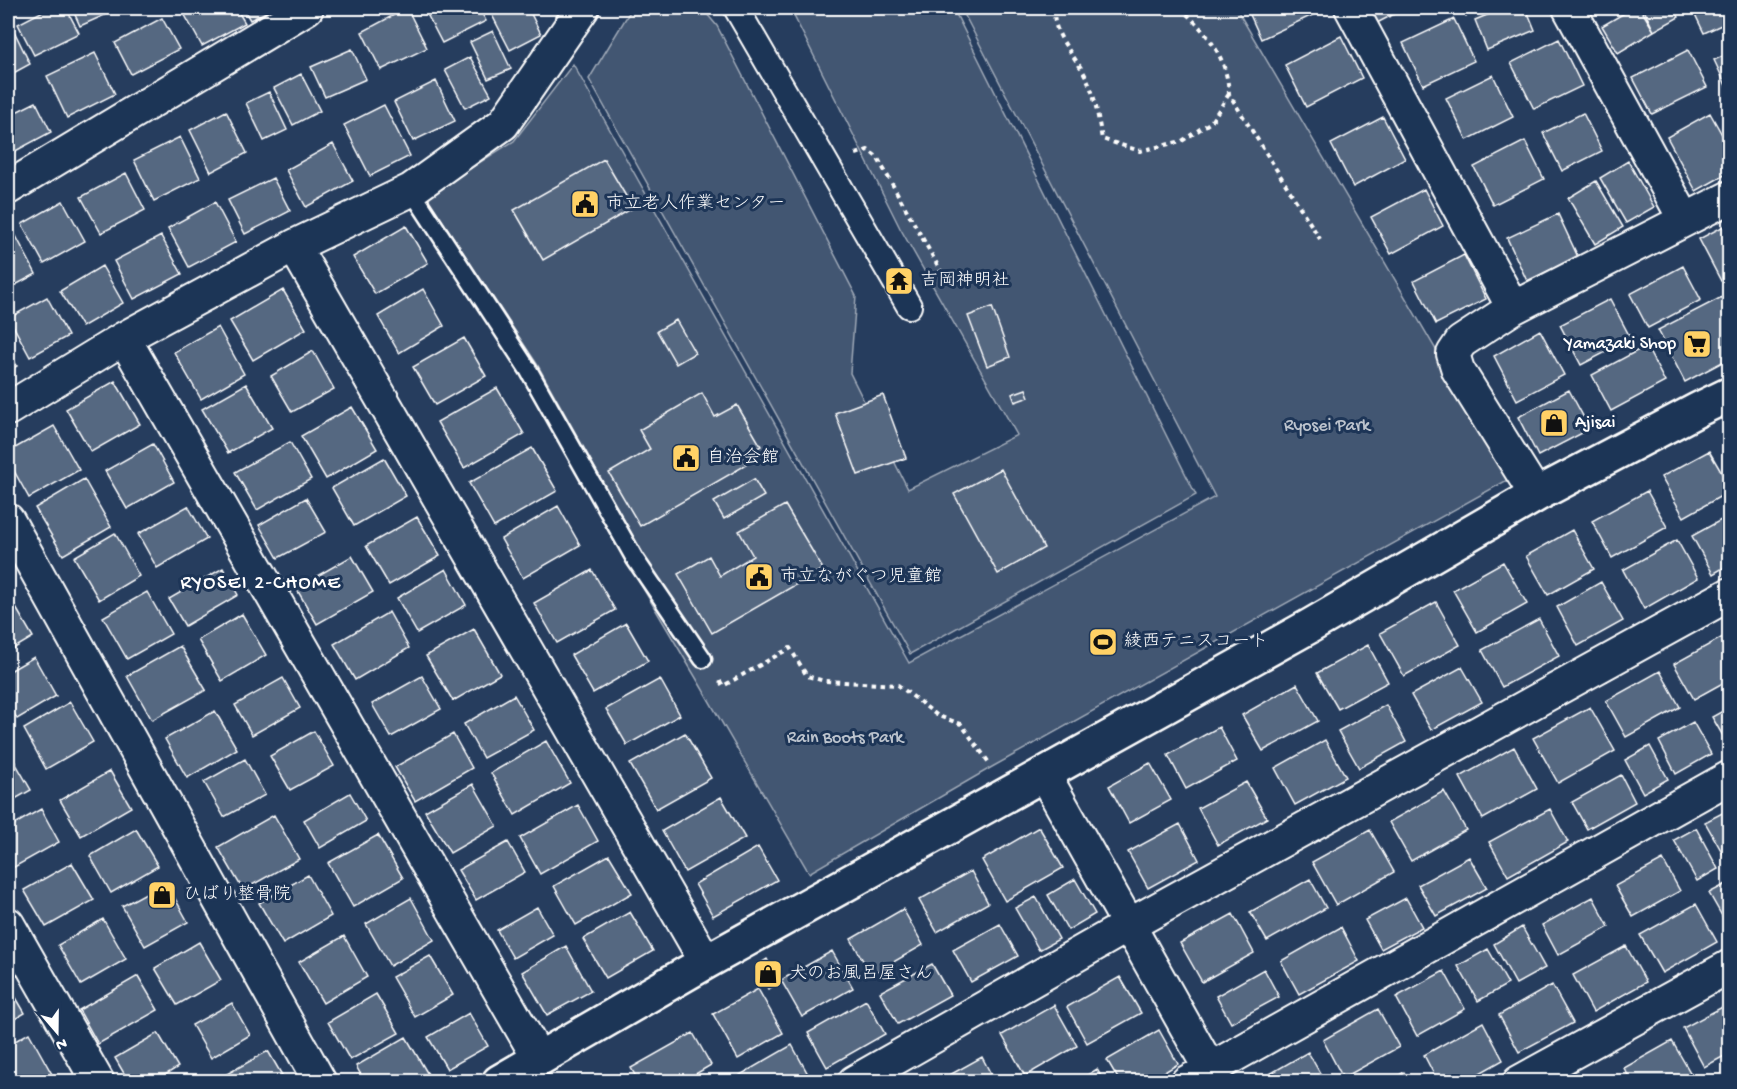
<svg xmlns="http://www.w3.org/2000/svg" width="1737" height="1089" viewBox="0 0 1737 1089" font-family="'Gochi Hand','Klee One',sans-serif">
  <rect width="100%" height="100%" fill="#263d5e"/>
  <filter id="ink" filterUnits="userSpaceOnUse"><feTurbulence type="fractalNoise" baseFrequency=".0167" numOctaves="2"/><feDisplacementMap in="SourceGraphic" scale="12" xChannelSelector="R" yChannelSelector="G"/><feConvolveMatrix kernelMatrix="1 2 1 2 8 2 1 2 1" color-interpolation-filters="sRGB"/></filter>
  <g filter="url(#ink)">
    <!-- green -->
    <path fill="#425672" stroke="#a0aab8" stroke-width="1.5" d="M632 8H702L717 26 856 296 850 373 908 489 1017 435 900 228 792 12V8H953L1196 495 910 654 589 79Z
      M961 8H1236L1511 478 992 767 809 873 699 683 628 563 643 554 537 364 426 196 514 141 573 64 909 663 1215 497Z"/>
    <!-- building -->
    <path fill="#556781" stroke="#fff" stroke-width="1.5" d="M49 8H66L79 33 34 55 18 24Z
      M72 8H112L114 11 80 26Z
      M181 8H236L245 23 202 46Z
      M243 8H274L250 20Z
      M407 8 427 48 381 70 362 32Z
      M440 8H479L486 21 442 43 427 14Z
      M501 8H528L541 34 510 50 491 13Z
      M1247 8H1312L1315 14 1261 39Z
      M1369 8H1406L1377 23Z
      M1462 8H1481L1466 16Z
      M1504 8H1526L1535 30 1487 50 1475 20Z
      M1633 8H1640L1654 31 1618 53 1602 26Z
      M1643 8H1674L1679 17 1654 31Z
      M1692 8H1730V21L1704 33Z
      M162 18 179 49 131 74 115 43Z
      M1454 19 1474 61 1423 85 1403 43Z
      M493 31 511 69 488 79 470 42Z
      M15 33 30 64 8 76V36Z
      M1341 36 1362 78 1306 107 1285 65Z
      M1559 39 1582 86 1534 109 1511 63Z
      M352 49 366 79 325 97 311 67Z
      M1688 50 1707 87 1652 114 1633 78Z
      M95 53 115 94 67 118 47 76Z
      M1730 53V94L1714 60Z
      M470 57 491 95 465 108 445 70Z
      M301 74 320 111 293 125 274 88Z
      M1493 75 1513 117 1467 140 1446 98Z
      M436 81 455 121 413 141 394 102Z
      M269 92 287 130 264 141 246 103Z
      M36 102 51 132 8 155V116Z
      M384 105 410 156 370 176 344 125Z
      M226 111 247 153 211 172 190 130Z
      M1583 113 1602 151 1562 171 1543 133Z
      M1710 113 1730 149V172L1696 191 1667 137Z
      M1383 117 1405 159 1353 187 1331 144Z
      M180 137 200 178 154 201 134 160Z
      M1525 141 1544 179 1493 205 1474 167Z
      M333 144 353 181 306 207 286 170Z
      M604 159 633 208 543 260 514 210Z
      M1628 161 1654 207 1626 223 1600 178Z
      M126 173 145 210 101 233 81 197Z
      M273 178 290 211 245 234 228 200Z
      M1596 181 1623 227 1595 244 1568 198Z
      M1424 189 1443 226 1391 254 1371 217Z
      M63 201 85 241 44 264 22 224Z
      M215 202 236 242 189 267 168 228Z
      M1558 214 1578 257 1527 281 1507 238Z
      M1726 225 1730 232V277L1721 281 1699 239Z
      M406 226 428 263 375 294 353 257Z
      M16 236 36 274 8 289V240Z
      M161 236 182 274 134 299 114 261Z
      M1464 255 1486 299 1436 324 1414 281Z
      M102 266 123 303 82 327 60 291Z
      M1683 266 1701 300 1648 328 1630 294Z
      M423 289 444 326 399 353 378 316Z
      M283 290 306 329 253 360 230 321Z
      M47 297 68 336 30 357 9 318Z
      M1722 297 1730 311V358L1685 382 1658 330Z
      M1610 299 1631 339 1581 365 1560 325Z
      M992 307 1010 357 987 366 968 316Z
      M676 320 695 353 676 364 657 331Z
      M218 327 244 374 201 399 174 352Z
      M1540 330 1564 375 1517 400 1494 356Z
      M464 338 486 376 435 405 413 367Z
      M1646 346 1665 382 1611 411 1592 375Z
      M8 350 17 366 8 371Z
      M313 351 334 389 292 412 271 376Z
      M115 381 140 424 91 452 66 409Z
      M246 384 272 428 228 453 202 409Z
      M497 388 524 434 464 468 437 422Z
      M1026 389 1029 397 1015 402 1012 394Z
      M1569 390 1590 429 1538 456 1518 417Z
      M702 393 715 417 737 405 761 446 742 457 746 465 640 526 609 473 650 449 639 430Z
      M883 395 906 458 858 475 835 413Z
      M352 407 377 449 326 479 301 436Z
      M54 426 79 470 29 498 8 460V452Z
      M290 442 311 479 257 510 235 472Z
      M153 444 174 482 127 509 105 471Z
      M532 448 557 491 494 527 469 483Z
      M1709 451 1730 487V491L1684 517 1661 477Z
      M384 458 406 496 354 526 332 488Z
      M1001 469 1044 548 998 574 954 494Z
      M84 479 111 527 63 555 35 508Z
      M754 479 764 496 724 519 714 502Z
      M1647 491 1667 527 1612 558 1592 521Z
      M306 498 326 532 278 558 259 525Z
      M785 505 823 569 712 633 678 574 709 556 720 576 753 556 739 531Z
      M188 506 207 539 157 568 138 534Z
      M558 506 580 545 523 578 501 539Z
      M1730 515V564L1713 574 1692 536Z
      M417 517 440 556 389 585 366 546Z
      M1572 530 1594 569 1548 595 1526 556Z
      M115 533 139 576 99 600 74 557Z
      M1677 540 1698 578 1644 609 1623 570Z
      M352 556 373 592 317 624 296 588Z
      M1503 562 1527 604 1477 632 1453 590Z
      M223 568 238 595 185 626 169 599Z
      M446 569 466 605 417 633 397 598Z
      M592 570 615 610 557 643 534 603Z
      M1601 582 1623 621 1578 646 1557 607Z
      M147 592 171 634 127 659 103 617Z
      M8 594 33 637 8 652Z
      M1436 602 1460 645 1404 676 1380 633Z
      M389 612 409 648 355 680 334 644Z
      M242 614 266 655 222 681 198 640Z
      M1539 619 1559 656 1502 687 1482 650Z
      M626 623 648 661 593 693 571 655Z
      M474 629 500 674 453 701 426 656Z
      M1730 633V679L1694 699 1674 664Z
      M1368 645 1388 682 1338 709 1317 673Z
      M180 646 206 690 152 720 127 676Z
      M34 657 56 696 17 719 8 702V672Z
      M1462 667 1482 702 1431 730 1411 695Z
      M1660 671 1680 707 1626 737 1606 701Z
      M422 676 441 709 391 737 372 704Z
      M283 678 300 708 252 735 235 705Z
      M660 679 680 715 627 745 606 709Z
      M1297 684 1318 721 1263 751 1242 715Z
      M514 695 534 730 483 758 464 724Z
      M70 702 93 742 46 769 24 729Z
      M1386 705 1406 742 1359 768 1338 731Z
      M1590 707 1615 751 1558 783 1533 738Z
      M1730 707V748L1712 717Z
      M215 711 237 749 187 778 165 739Z
      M1693 722 1711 754 1676 774 1659 741Z
      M1219 727 1237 761 1186 789 1168 755Z
      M314 731 334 766 290 790 270 756Z
      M685 733 711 778 656 809 630 764Z
      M453 734 472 768 415 801 395 767Z
      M1325 740 1346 777 1295 805 1275 768Z
      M546 741 570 783 515 815 491 773Z
      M1650 746 1668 779 1643 793 1625 760Z
      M1514 747 1537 789 1483 819 1460 777Z
      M8 750 31 790 8 803Z
      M245 759 265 795 224 817 204 782Z
      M1150 763 1171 800 1129 823 1109 786Z
      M110 771 131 807 81 836 60 800Z
      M1621 775 1635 802 1587 829 1572 802Z
      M1246 782 1267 818 1218 845 1198 808Z
      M473 784 497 826 450 853 425 811Z
      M1444 791 1466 830 1411 861 1389 822Z
      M350 793 366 821 320 848 304 820Z
      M721 797 745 838 685 872 662 831Z
      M578 805 598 841 540 874 520 838Z
      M41 809 59 842 9 870 8 867V828Z
      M1550 809 1568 842 1508 876 1489 842Z
      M1730 809V866L1705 822Z
      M274 815 299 859 243 890 218 847Z
      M1180 824 1199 860 1148 888 1128 852Z
      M1039 827 1063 868 1005 901 982 860Z
      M1696 828 1718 869 1697 881 1674 840Z
      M136 829 158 866 111 893 90 856Z
      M1370 830 1394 872 1336 905 1312 862Z
      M378 835 403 878 353 907 328 863Z
      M508 842 525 872 476 900 458 870Z
      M758 847 777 880 713 916 695 884Z
      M609 855 632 893 576 925 554 886Z
      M1469 857 1487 888 1436 916 1418 885Z
      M1663 860 1680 891 1633 917 1615 886Z
      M72 863 94 900 46 927 24 890Z
      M971 871 988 903 937 932 919 900Z
      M308 875 331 916 283 944 259 903Z
      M1075 879 1095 914 1068 930 1048 895Z
      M1310 879 1326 908 1267 941 1250 912Z
      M166 882 188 922 145 946 122 906Z
      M1730 882V930L1709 893Z
      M1036 897 1059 939 1039 950 1015 908Z
      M1593 897 1609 927 1558 955 1542 925Z
      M411 898 434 940 390 966 366 924Z
      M1406 898 1422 927 1381 949 1365 920Z
      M1696 904 1717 942 1662 973 1640 935Z
      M537 907 553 935 513 958 497 930Z
      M903 909 923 945 871 975 851 939Z
      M630 912 653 951 606 978 583 939Z
      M1233 914 1254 953 1202 982 1180 943Z
      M103 919 126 959 81 985 58 945Z
      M1000 924 1018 956 971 982 953 950Z
      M1341 927 1359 961 1299 994 1281 961Z
      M1522 927 1545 968 1516 984 1494 944Z
      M344 936 367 977 323 1003 299 962Z
      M199 942 221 980 177 1005 155 968Z
      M566 946 591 991 547 1015 522 972Z
      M1626 946 1646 982 1593 1012 1573 975Z
      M1488 949 1508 984 1478 1001 1458 966Z
      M832 951 853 988 802 1017 781 980Z
      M430 956 453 995 415 1017 392 977Z
      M767 959 780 983 768 989 756 966Z
      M932 964 950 995 898 1024 880 992Z
      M1264 969 1279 997 1231 1023 1216 996Z
      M1444 971 1465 1009 1417 1036 1396 997Z
      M138 976 158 1010 98 1044 79 1010Z
      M1120 977 1141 1013 1087 1043 1067 1007Z
      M8 984 25 1013 8 1023Z
      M1552 985 1573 1023 1519 1052 1499 1015Z
      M758 989 783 1033 738 1059 713 1014Z
      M376 994 399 1033 350 1060 328 1022Z
      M866 1000 885 1034 827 1067 808 1033Z
      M232 1003 250 1035 211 1058 192 1025Z
      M1730 1003V1053L1704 1067 1683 1028Z
      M1054 1005 1077 1046 1025 1076 1002 1035Z
      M1378 1009 1399 1047 1343 1078 1323 1040Z
      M469 1013 488 1046 447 1069 428 1037Z
      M1483 1022 1503 1060 1464 1082H1438L1424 1055Z
      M1159 1030 1178 1064 1148 1082H1120L1107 1060Z
      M29 1033 53 1076 43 1082H8V1045Z
      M158 1033 178 1067 154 1082H129L115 1058Z
      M693 1033 711 1065 682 1082H639L631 1068Z
      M406 1037 432 1081 365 1082 356 1066Z
      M1672 1041 1691 1074 1678 1082H1632L1624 1068Z
      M792 1045 809 1076 799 1082H743L740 1075Z
      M268 1051 286 1082H217L216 1080Z
      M1308 1052 1325 1082H1256Z
      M982 1057 995 1082H937Z
      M1097 1069 1104 1082H1076Z
      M1404 1072 1409 1082H1388Z"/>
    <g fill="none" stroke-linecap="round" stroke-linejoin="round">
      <!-- service casing -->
      <g stroke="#fff" stroke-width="21">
        <path id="service" d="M411 190 529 371 635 559 703 659"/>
      </g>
      <!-- pedestrian casing -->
      <g stroke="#fff" stroke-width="28">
        <path id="pedestrian" d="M736 8 909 306"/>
      </g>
      <!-- minor casing -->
      <g stroke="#fff" stroke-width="36">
        <path id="minor" d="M1351 8 1513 308 1730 197
          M1569 8 1685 220
          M8 188 307 8
          M294 246 706 962
          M1513 308 1461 342 1453 354 1458 370 1536 495
          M124 338 539 1059
          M8 409 124 338 294 246 411 190 503 124 583 8
          M8 520 320 1082
          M1044 774 1217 1082
          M8 924 98 1082
          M854 1082 1129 925 1730 594
          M1187 1082 1730 777
          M1519 1082 1730 966"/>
      </g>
      <!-- tertiary casing -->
      <g stroke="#fff" stroke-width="38">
        <path id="tertiary" d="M499 1082 706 962 1310 626 1536 495 1699 409 1730 394"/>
      </g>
      <!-- path -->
      <path stroke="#fff" stroke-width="4" stroke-dasharray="4.5 4.5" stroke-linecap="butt" d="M1055 8C1050 35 1077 56 1087 79 1096 98 1098 119 1102 139L1140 151 1182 141 1211 122 1229 94
        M1180 8C1207 32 1227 56 1229 94L1320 239
        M856 154 868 150 877 157 947 282
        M720 681 723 686 790 648 807 676 824 681 898 685 938 716 961 724 990 764"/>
      <!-- service -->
      <use href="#service" stroke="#1d3557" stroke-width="16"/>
      <!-- pedestrian -->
      <use href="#pedestrian" stroke="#1d3557" stroke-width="24"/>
      <!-- minor -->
      <use href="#minor" stroke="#1d3557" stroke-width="32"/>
      <!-- tertiary -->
      <use href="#tertiary" stroke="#1d3557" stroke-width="33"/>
    </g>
  </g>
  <!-- icons -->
  <defs>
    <g id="civic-square" transform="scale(1.5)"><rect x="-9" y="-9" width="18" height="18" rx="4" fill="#ffd166" stroke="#1d3557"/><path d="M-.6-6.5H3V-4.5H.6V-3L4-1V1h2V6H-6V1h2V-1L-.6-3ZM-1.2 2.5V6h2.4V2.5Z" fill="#111"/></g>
    <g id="temple-square" transform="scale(1.5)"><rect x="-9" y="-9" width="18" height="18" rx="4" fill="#ffd166" stroke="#1d3557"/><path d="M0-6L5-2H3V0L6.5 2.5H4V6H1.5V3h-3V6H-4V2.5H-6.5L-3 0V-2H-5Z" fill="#111"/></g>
    <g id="supermarket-square" transform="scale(1.5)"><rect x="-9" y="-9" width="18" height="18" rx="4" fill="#ffd166" stroke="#1d3557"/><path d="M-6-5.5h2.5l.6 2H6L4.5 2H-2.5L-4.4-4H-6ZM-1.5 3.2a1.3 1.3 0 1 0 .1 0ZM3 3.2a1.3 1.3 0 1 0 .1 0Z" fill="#111"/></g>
    <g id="shop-square" transform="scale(1.5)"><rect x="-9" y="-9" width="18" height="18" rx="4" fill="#ffd166" stroke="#1d3557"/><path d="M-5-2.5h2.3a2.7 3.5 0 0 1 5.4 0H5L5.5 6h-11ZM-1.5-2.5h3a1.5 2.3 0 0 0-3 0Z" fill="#111"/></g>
    <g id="stadium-square" transform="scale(1.5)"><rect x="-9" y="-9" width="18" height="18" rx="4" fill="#ffd166" stroke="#1d3557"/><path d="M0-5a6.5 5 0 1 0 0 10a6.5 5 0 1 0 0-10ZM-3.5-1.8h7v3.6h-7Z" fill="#111"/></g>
  </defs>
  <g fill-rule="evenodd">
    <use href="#civic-square" x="585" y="204"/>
    <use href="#temple-square" x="899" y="281"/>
    <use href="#supermarket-square" x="1697" y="344"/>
    <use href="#shop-square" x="1554" y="423"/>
    <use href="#civic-square" x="686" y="458"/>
    <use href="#civic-square" x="759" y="577"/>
    <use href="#stadium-square" x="1103" y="642"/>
    <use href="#shop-square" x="162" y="895"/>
    <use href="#shop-square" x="768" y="974"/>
  </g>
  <g text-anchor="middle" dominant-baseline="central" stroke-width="6" stroke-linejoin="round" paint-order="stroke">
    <!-- poi labels -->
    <g font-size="18" fill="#fff" stroke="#1d3557" text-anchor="start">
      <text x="606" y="204">市立老人作業センター</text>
      <text x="920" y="281">吉岡神明社</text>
      <text x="1676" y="344" text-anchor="end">Yamazaki Shop</text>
      <text x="1575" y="423">Ajisai</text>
      <text x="707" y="458">自治会館</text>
      <text x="780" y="577">市立ながぐつ児童館</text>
      <text x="1124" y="642">綾西テニスコート</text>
      <text x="183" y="895">ひばり整骨院</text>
      <text x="789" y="974">犬のお風呂屋さん</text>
    </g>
    <!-- park labels -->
    <g font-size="18" fill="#bdc4ce" stroke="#1d3557">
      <text x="1327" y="426">Ryosei Park</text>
      <text x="845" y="738">Rain Boots Park</text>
    </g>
    <!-- neighbourhood labels -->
    <g font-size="20" letter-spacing="1.5" fill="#fff" stroke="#1d3557">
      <text x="261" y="584">RYOSEI 2-CHOME</text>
    </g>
  </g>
  <!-- margin -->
  <rect width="1737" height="1089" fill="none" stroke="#1d3557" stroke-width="30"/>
  <rect x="15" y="15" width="1707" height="1059" fill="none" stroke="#fff" stroke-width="2" filter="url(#ink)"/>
  <!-- north arrow -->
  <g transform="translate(57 1032) rotate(160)" stroke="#1d3557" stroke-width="4.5" paint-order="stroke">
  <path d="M0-4.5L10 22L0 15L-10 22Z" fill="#ffffff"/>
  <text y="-9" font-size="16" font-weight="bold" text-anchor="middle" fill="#ffffff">N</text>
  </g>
</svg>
